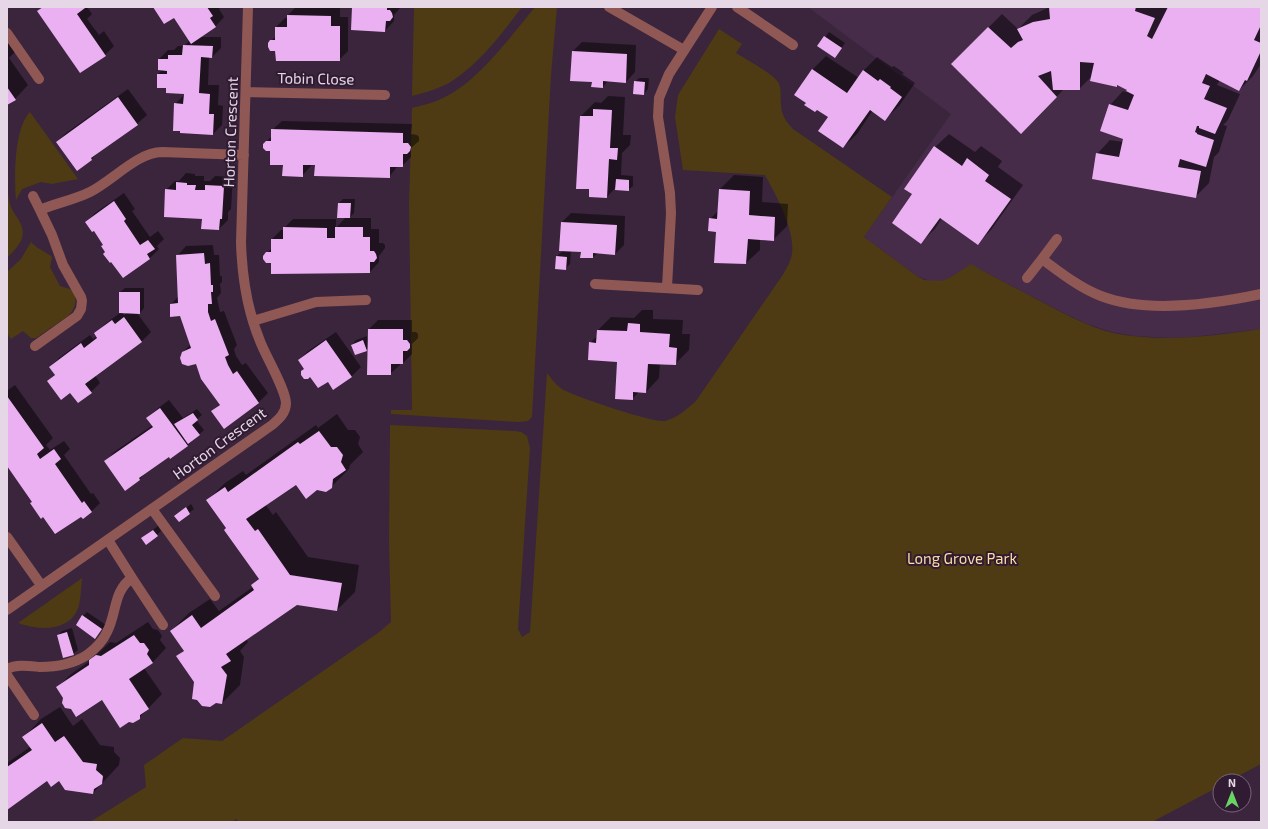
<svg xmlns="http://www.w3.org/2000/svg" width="1268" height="829" viewBox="0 0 1268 829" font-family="'Exo 2',sans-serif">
  <rect width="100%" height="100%" fill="#3a253d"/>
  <!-- built -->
  <path fill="#462c49" d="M808 7H1261V329L1192 337 1171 338 1135 336 1112 332 1087 324 1064 313 971 265 951 277 941 281H930L917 276 864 237 951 114Z"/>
  <!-- green -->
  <path fill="#4e3b13" d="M414 7H522C503 32 482 61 455 79 442 88 427 92 412 96Z
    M535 7H557L551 75 532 417 528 421 518 422 391 414V410H412L409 204 412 108C424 105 436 102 447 96 481 78 510 37 535 7Z
    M719 29 742 44 736 53C747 60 772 73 778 82 782 88 780 97 781 104 781 114 786 122 793 129L892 197 864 237 917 276 924 280 941 281 951 277 971 264C993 277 1016 288 1038 300 1062 312 1087 327 1113 333 1162 343 1213 336 1261 329V764L1229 781H1220V786L1152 822H239L236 819 232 822H90L146 787 144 765 183 738 222 741 378 633 391 622 389 542 390 425 515 431 521 432 527 436 530 448 518 629 522 637 530 632 547 373C551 378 556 385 562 389 573 396 653 423 665 421 677 418 687 409 696 401L784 273C787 267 791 261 792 253 795 230 776 195 765 175L683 170 675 117 678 95Z
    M30 112 78 179 52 184 41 182 22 189 16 200C14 178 14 128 30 112Z
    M7 148C10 165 5 186 10 204 13 216 26 223 22 238 20 245 12 253 7 258Z
    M31 242C37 249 45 251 52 257L50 267 60 286C63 287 67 288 70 289 80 295 75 310 68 316L36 338H31L23 331 11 339 7 333V272L21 259Z
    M82 578C81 587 81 597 79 605 72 632 39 631 18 623Z"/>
  <!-- shadow -->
  <path fill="#0007" fill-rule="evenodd" d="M43 7H87L92 14 87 19 99 35 104 31 114 46 105 55 80 72 38 12Z
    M154 7H221L219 9 224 17 215 27 200 37H221V48L212 57H209L208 85H219L218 105 223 106 222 125 213 134 181 132 175 104 186 93 168 87 158 74 163 69 159 59 168 50H174L178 46H184L190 40 175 17Z
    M296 7H340V17H348V51L339 60 276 50 271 41 276 36V27L285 18H288V15Z
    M353 7H401L394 15V21L385 31Z
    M1050 7H1167L1166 8 1168 9 1169 7H1261V64L1253 76 1239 90 1220 80 1217 85 1240 94 1228 120 1223 125 1227 126 1219 152 1214 157 1209 183 1196 196 1097 154 1110 140 1123 142 1124 138 1110 105 1123 91 1126 92 1129 90 1092 76 1079 89H1064L1035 120 952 64 1002 14 1018 29 1032 15Z
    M829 32 845 43 835 57 819 46Z
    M11 42 17 50 9 58 28 85 15 99 7 104V44Z
    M582 42 636 45 635 72 626 82 608 81 603 87 593 81 571 80 573 51Z
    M826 56 859 78 864 70 877 57 892 67 894 66 904 73 902 74 915 83 899 106 885 119 873 110 857 134 843 147 829 117 796 94 813 69Z
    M639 78H649L648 89 644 94 635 82Z
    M128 89 147 115 137 124 100 150 92 159 77 169 57 142 66 133Z
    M608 96 625 97 623 135H631L630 145 622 153 621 175 633 176V186L628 190 616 187 607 197 590 188H577L581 116 595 102 601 103Z
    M282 121 412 124 411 134 417 135 419 137V141L411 148V157L402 166H398L389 177 311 164V166L302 176 284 164 271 150 264 144 272 136V130Z
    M949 134 975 152 981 146 1002 161 998 167 1023 185 991 230 978 243 942 218 935 229 921 242 914 194 935 147Z
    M186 173 195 174V176H204V181H210L215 176 233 177 231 209 228 212V220L219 229 166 190 175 181H179Z
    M734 175 763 177 762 202 788 204 787 226 773 240 760 239V250L746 263 717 231 710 219 719 210 720 189Z
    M124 193 135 209 132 211 150 237 158 231 164 239 157 246 159 249 150 258 123 277 106 252 104 244 95 230 86 222 95 213Z
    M343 199H355L354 213 349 218H371V229H379V243H383L385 245V248L379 256V262L370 272 272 262 264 256 272 248V239L281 230H284V228L293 219H336V228L346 217H338L339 203Z
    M571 213 625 216 624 245 615 254 598 253 593 257 582 252 571 251 570 264 566 268 557 256 564 250H560L562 222Z
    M213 245 214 255H219L220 276H222V282L220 284 221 293 217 298 220 312 224 311 237 345 234 349 236 356 242 365 246 363 268 393 259 402 224 427 212 411 220 404 197 363 183 352 191 344 181 315 171 304 179 296 177 256 186 246Z
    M125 288H144V308L140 313H137L151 332 142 341 95 375 100 383 91 392 78 402 70 392 48 381 55 374 50 367 59 358 90 335 93 339 98 336 96 333 105 324 120 313V292ZM122 312H128L124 315Z
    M642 310H653V319L683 320 682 334H690L689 350 675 364 660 363 659 378 646 392 640 391 632 399 618 361 590 343 598 335V330L611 317 634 318Z
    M378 320H412V332H416L418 334V338L412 344V354L403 363H400V365L390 374 368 348 366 350 352 345 356 340 367 336 368 340 369 329Z
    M336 332 361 367 352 376 334 388 328 380 299 360 308 351Z
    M15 385 53 438 46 445 50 450 64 441 70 449 64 455 91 494 93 493 100 503 91 512 81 515H44L7 464V388L8 390Z
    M169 400 183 418 197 409 202 415 196 420 204 430 187 446 169 455 149 469 140 479 125 489 105 462 114 452 153 425 147 418 157 409Z
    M337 414 348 430H355L360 437 358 444 363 452 350 465 349 469 331 487 296 483 265 504 273 515 276 512 308 557 359 565 355 592 337 610 297 604 246 639 248 642 240 651 244 657 240 685 222 703 177 657 184 650 171 631 189 613 210 599 219 611 253 587 252 585 259 578 227 528 208 500 225 483 243 471 246 475 316 425 318 428Z
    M191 504 194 509 179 521 175 516Z
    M158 526 161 531 157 535 147 534Z
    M87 612 106 625 95 637 83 616Z
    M148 622 153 629 158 630 162 636 160 640 166 648 153 662 144 668 162 694 139 718 102 698H64L57 688 71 674 90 661 110 642 116 643Z
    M72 628 78 650 73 654 58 635 62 631Z
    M60 707 73 726 82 719 100 745 114 747V752L120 758 119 765 93 793 59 780H47L7 809V763L30 747 24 737 41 719Z"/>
  <!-- building -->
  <path fill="#eab0f1" d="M43 7H72L73 8 74 7H84L85 8 77 14 106 56 80 73 37 11Z
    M153 7H207L213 16 210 18 216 27 191 44 174 18 164 24Z
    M352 7H387V10H390L392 13 393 17 390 21H386L385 32 351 30Z
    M1049 7H1136L1135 11 1155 18 1147 36 1152 39 1168 7H1261V25L1254 40 1261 43V51L1247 81 1245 80 1239 91 1206 74 1202 83 1210 86 1204 99 1227 108 1215 134 1199 128V126H1197L1195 132 1197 133V134L1214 140 1206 167 1180 159 1178 167 1201 171 1196 198 1092 179 1096 153 1119 157 1123 139 1100 131 1109 104 1128 110 1134 95 1126 91 1127 90 1117 85V87L1090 81 1094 63 1080 62V90H1053L1051 71 1038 76 1057 97 1021 134 951 64 988 27 1011 48 1018 42 1023 40 1017 29 1033 22 1050 19Z
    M287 15 331 16V26H340V61H276L275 51H270L268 47V43L270 40H275V27H287Z
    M824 36 842 48 835 58 817 46Z
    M183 45 213 46 212 58 201 57 199 93 210 94 209 114H214L213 135 180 133V131H173L174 103 183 104 184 94 166 93V88H157V74H167V71L158 70V59H168V55H182Z
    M572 51 627 54 626 83 603 81V88L591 87 592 82 570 81Z
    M812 69 847 93 863 70 878 81 880 79 891 87 890 88 902 97 885 121 870 110 843 148 818 131 828 117 817 110 815 112 804 105 806 103 794 95Z
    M634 81 645 82 644 95 633 94Z
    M7 87 16 100 7 105Z
    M118 97 138 125 91 158 92 160 77 171 56 142Z
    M593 109 612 110 610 148H618L617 160 609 159 607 198 589 197V189H576L580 116H593Z
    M271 129 403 133V143H408L411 147 410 151 407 154H403V167H390V178L314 176 315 165H303V177L282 176 283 165H270V151H266L263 148V144L266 141H271Z
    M934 146 962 166 967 158 989 175 985 181 1011 199 978 245 940 218 921 244 892 223 912 194 904 189Z
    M616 179 629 180V191L615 190Z
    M176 182 187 183V185H196L195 190H205V185L224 186 222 219H220L219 230 201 229 202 219 164 217 165 189 176 190Z
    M719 189 750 191 749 215 775 217 774 241 748 239 746 264 714 263 716 232 708 231 709 218 717 219Z
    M114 201 126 219 124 221 140 245 148 240 155 249 147 254 150 259 123 278 111 262 110 263 103 254 105 252 101 246 103 245 94 231 92 232 85 222Z
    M338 203H351L350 218H337Z
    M561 222 617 225 615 255 593 253V258H580L581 252 559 251Z
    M283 227 327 228V238H335V227H363V237H370V251H374L376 254 377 258 374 262H370V273L271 274V263H266L263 259V256L266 252H271V239H283Z
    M204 253 205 264 210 263 211 285H213V292H211L212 304H208V312L211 321 215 319 229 355 225 357 228 365 233 374 237 371 259 403 224 429 211 411 220 405 201 379 196 364 188 366 182 364 180 358 182 352 191 348 180 316 170 317V304L178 303 176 255Z
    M556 256 567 257 566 270 555 269Z
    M119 292H140V314L119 313Z
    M124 317 142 342 85 384 92 393 78 403 70 393 61 400 47 381 55 375 49 367 81 343 84 348 97 338 94 333 112 320 115 324Z
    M628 323 640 324V332L670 334 669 347 677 348 676 365 648 364 646 393 633 392V400L615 399 617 362 588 360 589 342 596 343 597 330 627 331Z
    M368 329H403V340H407L410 344V348L407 351H403V364H391V375H367Z
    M326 340 352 377 333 390 328 382 318 388 310 377 308 379H304L301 375V371L304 369 298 360Z
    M363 340 367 351 355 355 351 345Z
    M7 396 44 448 37 454 40 459 54 449 61 459 55 464 82 503 84 501 92 512 83 519 81 517 55 534 43 517 41 519 30 503 32 502 7 466Z
    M160 408 188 446 170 459 169 457 139 478 140 480 125 491 104 461 153 427 146 418Z
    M193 413 198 420 192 425 200 435 188 444 174 424Z
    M319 431 331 447H337L343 455 341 462 346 470 333 479 332 488 326 492 317 490 306 499 296 485 246 519 255 531 258 529 290 575 342 583 337 611 297 605 226 654 231 661 221 667 227 675 222 704 216 703 210 707 202 706 197 700 192 699 194 682 176 656 184 651 170 631 192 615 201 628 254 590 251 585 259 579 224 530 226 528 206 500 225 487 228 492 298 442 300 444Z
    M186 507 190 514 179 522 174 516Z
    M153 530 158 536 146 545 141 538Z
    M82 615 102 629 95 639 76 625Z
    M67 632 74 655 63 658 57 635Z
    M134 635 140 643H144L149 650 147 654 153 663 129 679 149 709 140 715V719L133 723 129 722 120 728 102 700 76 717 71 709 65 708 62 703 63 698 56 687 89 665V660L96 655 101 656Z
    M42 723 55 742 64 736 83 762 97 764 96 770 103 776 102 784 94 789 93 794 65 790 59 781 51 787 47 781 7 810V767L32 750 22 737Z"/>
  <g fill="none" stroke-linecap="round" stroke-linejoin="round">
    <!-- service -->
    <path stroke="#905855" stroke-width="10" d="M737 7 793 45
      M1042 259 1057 239
      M1027 278 1042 259C1061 273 1080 288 1101 296 1147 314 1214 304 1261 294
      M152 509 215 596
      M132 578 163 625
      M7 669C17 664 29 666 40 667 57 667 73 664 87 655 95 649 103 641 107 632 117 613 113 591 132 578L108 540
      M7 675 34 715"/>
    <!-- minor -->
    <path stroke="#905855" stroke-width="10" d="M609 7 684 50
      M7 33 39 79
      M246 92 385 95
      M33 196 40 210
      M595 284 698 290
      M667 287 671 213 670 193 658 117 659 98 669 74 712 7
      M253 321 316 302 366 300
      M35 346 77 316 81 309 82 301 81 297 63 265 52 235 40 210C56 203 74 200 90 192 112 181 138 152 162 152L244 155
      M7 537 41 585
      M7 610 272 425C279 419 286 413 286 403 285 388 266 357 260 341 247 310 242 276 241 242L248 7"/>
  </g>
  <g text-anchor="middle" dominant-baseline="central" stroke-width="4" stroke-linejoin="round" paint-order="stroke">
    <!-- street labels -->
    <g font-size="15" fill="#e5d7e6" stroke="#301b32">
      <text transform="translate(316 78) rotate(1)">Tobin Close</text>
      <text transform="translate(230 132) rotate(-88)">Horton Crescent</text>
      <text transform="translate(219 443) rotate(-36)">Horton Crescent</text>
    </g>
    <!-- park labels -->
    <g font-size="15" fill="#fddda2" stroke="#301b32">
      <text x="962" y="558">Long Grove Park</text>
    </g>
  </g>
  <!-- border -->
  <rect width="1268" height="829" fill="none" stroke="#e5d7e6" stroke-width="16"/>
  <!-- north arrow -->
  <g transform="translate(1232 793)"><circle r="19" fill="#301b32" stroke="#78667a"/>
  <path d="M0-3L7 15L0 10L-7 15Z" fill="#69d464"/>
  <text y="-6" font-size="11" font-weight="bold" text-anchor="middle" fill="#e5d7e6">N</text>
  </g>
</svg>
